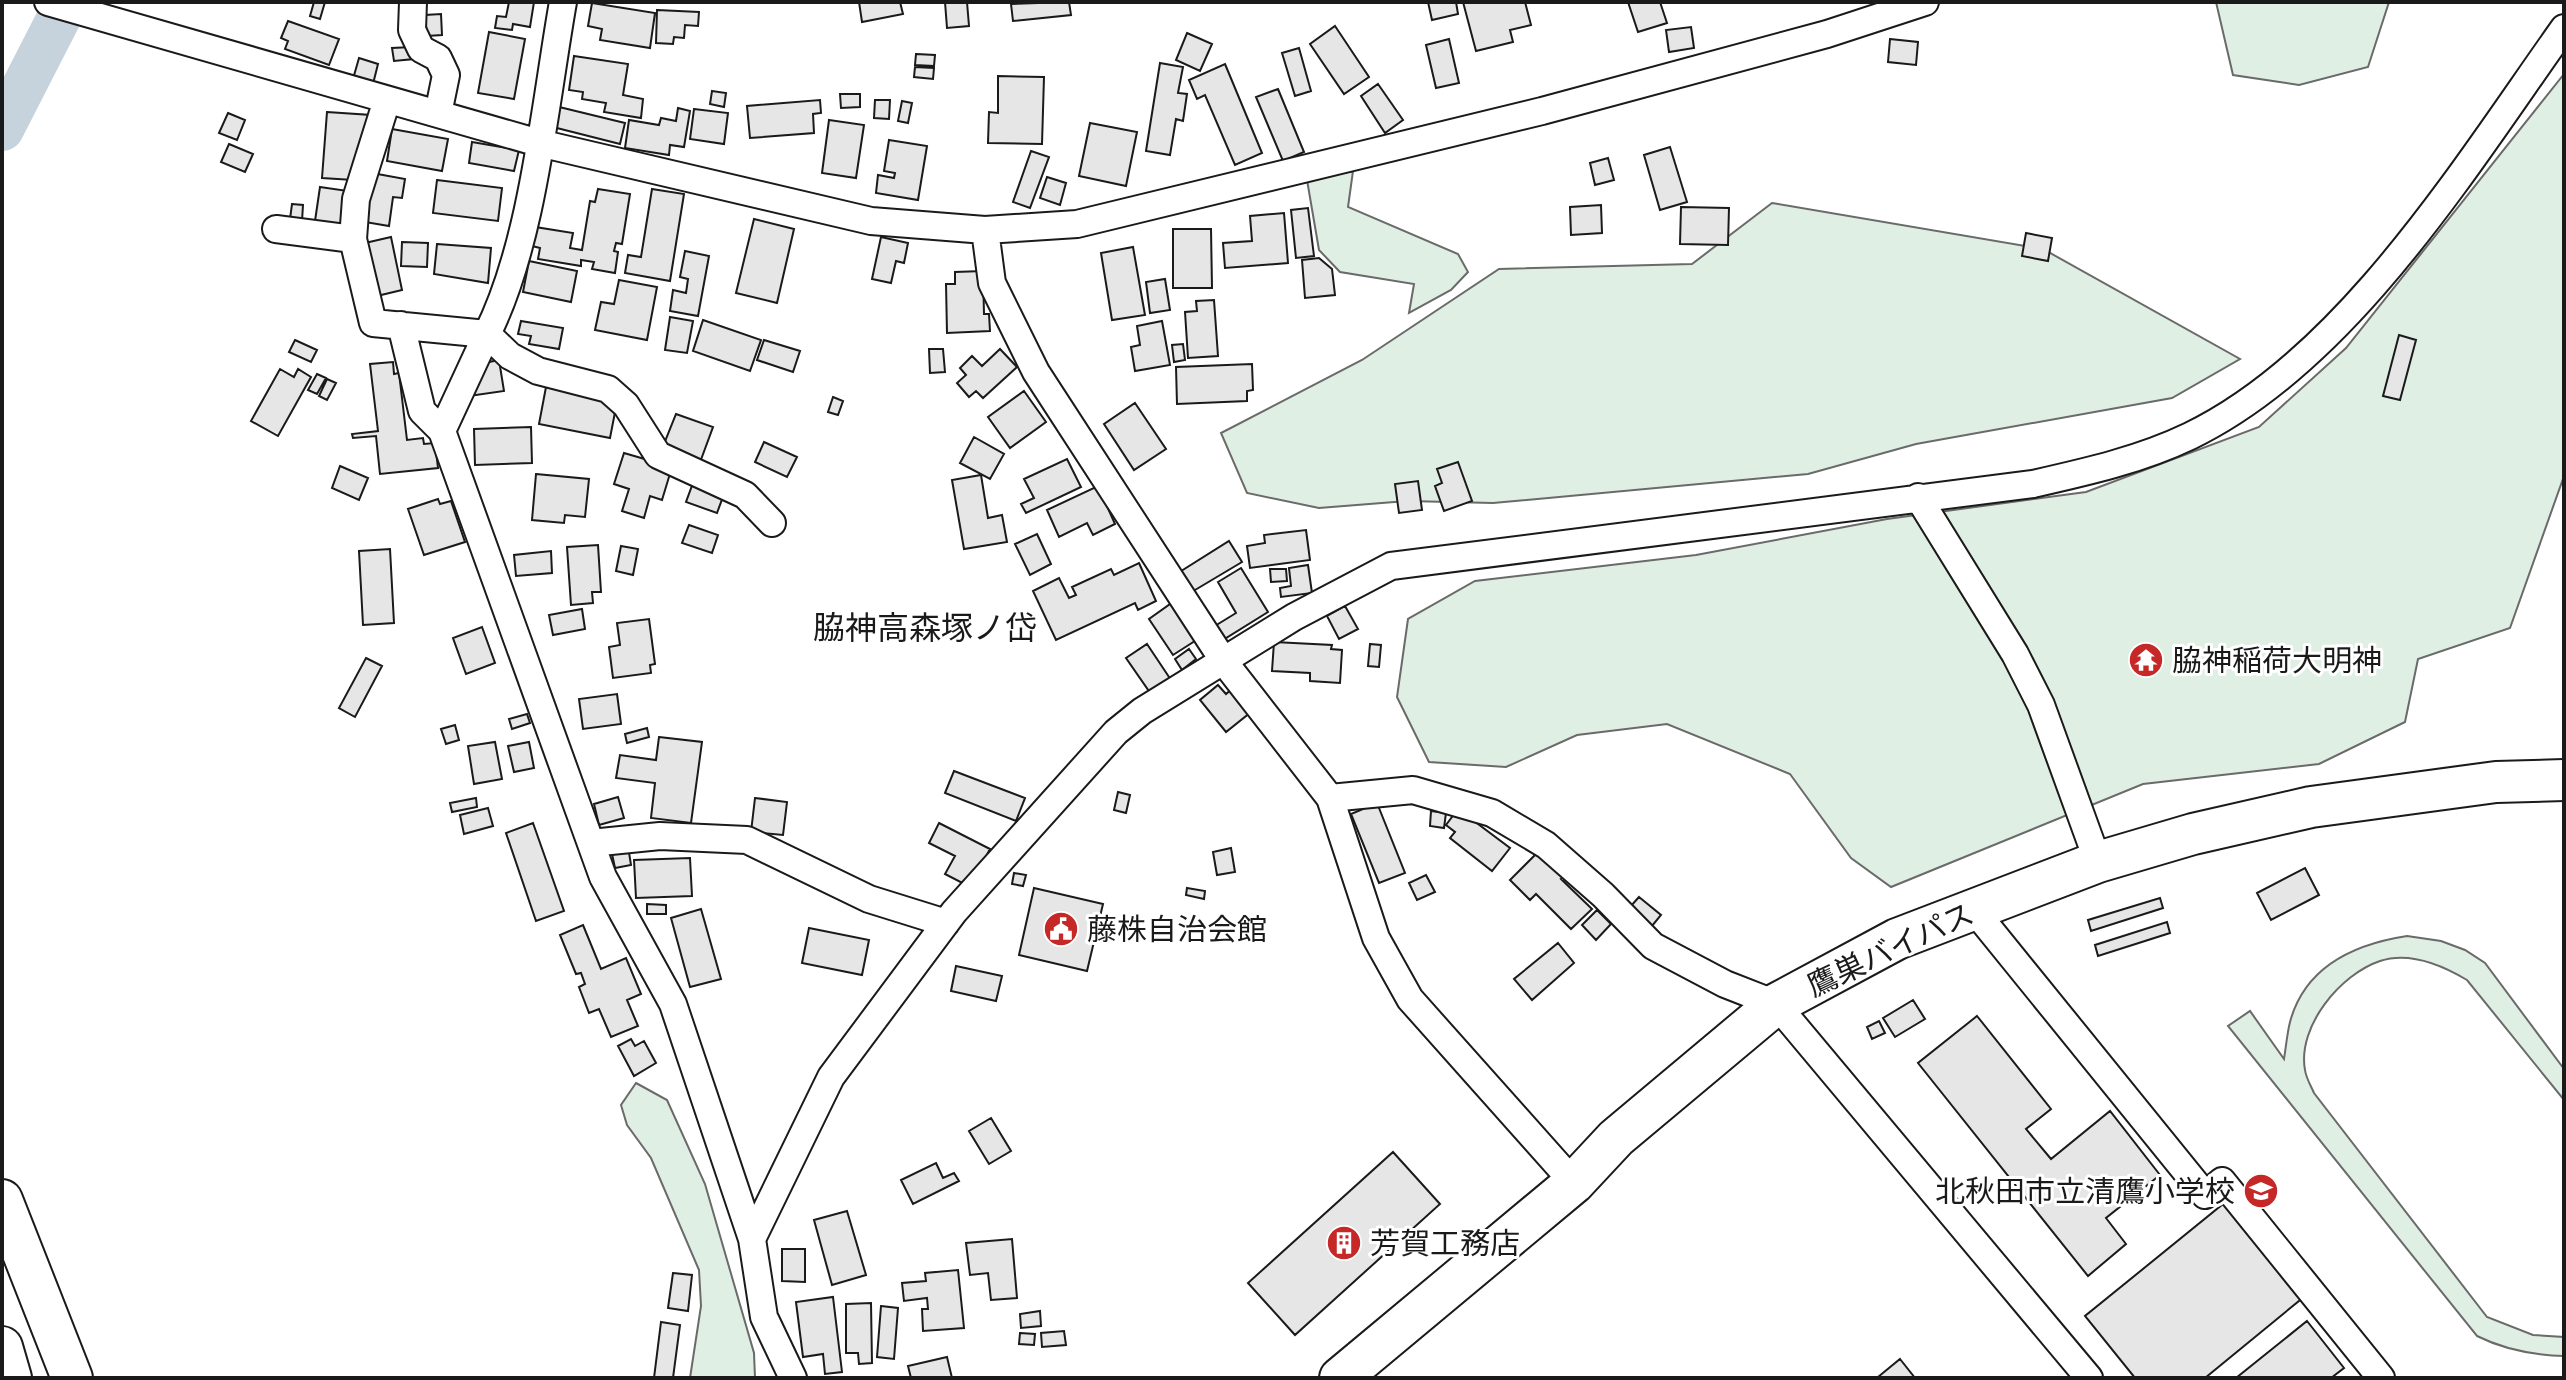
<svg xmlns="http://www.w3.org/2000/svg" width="2566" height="1380" viewBox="0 0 2566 1380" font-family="'Titillium Web','Noto Sans JP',sans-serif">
  <rect width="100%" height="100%" fill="#fff"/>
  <!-- green -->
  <path fill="#e0efe3" stroke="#6a6a6a" stroke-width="2" d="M2216 2H2389L2368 67 2299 85 2233 75Z
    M2564 74V476L2510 628 2418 659 2405 722 2319 764 2143 784 1891 887 1851 858 1790 774 1667 724 1577 735 1506 767 1429 762 1397 697 1408 619 1475 581 1696 555 1887 519 2086 492 2259 427 2346 348Z
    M1353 171 1348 207 1458 254 1468 272 1451 290 1409 313 1414 284 1340 272 1319 250 1307 180Z
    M1772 203 2043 249 2240 359 2172 398 1916 444 1808 474 1493 503 1407 501 1319 508 1247 493 1221 433 1362 360 1499 269 1692 264Z
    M2407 936 2441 941 2465 950 2485 963 2564 1069V1100L2467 980C2442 965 2410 951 2380 961 2341 974 2297 1026 2305 1070 2306 1078 2311 1086 2314 1093L2487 1317 2533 1335 2564 1337V1356C2533 1355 2505 1350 2477 1336L2228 1026 2250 1011 2284 1059C2286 1047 2287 1034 2290 1022 2305 966 2355 944 2407 936Z
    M636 1083 667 1100 705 1184 754 1353 755 1378H690L701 1306 699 1270 651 1158 627 1125 621 1105Z"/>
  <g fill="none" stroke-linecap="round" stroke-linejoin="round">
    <!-- river -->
    <path stroke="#c6d2dc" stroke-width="44" d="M2 129 67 2"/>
  </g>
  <!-- building -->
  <path fill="#e6e6e6" stroke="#1a1a1a" stroke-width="2" d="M314 2H325L320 19 310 16Z
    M509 2H534L530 27 513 24 512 30 495 28 497 16 506 17Z
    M859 2H900L903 14 862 22Z
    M945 2H967L969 26 947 28Z
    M1069 2 1071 15 1013 21 1011 4Z
    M1428 2H1456L1458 14 1432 20Z
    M1463 2H1525L1531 25 1510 30 1513 42 1476 51Z
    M1628 2H1660L1667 23 1638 32Z
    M592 3 655 13 650 48 600 40 602 29 588 26Z
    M657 10 699 12 698 26 685 25 684 38 674 37 673 44 656 43Z
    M441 14 442 35 427 36 425 15Z
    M288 21 339 39 329 65 285 49 288 41 281 38Z
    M1335 26 1369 77 1344 94 1310 44Z
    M1691 27 1694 48 1669 52 1666 30Z
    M489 32 525 39 514 99 478 93Z
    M1187 33 1212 44 1200 71 1176 60Z
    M1449 39 1459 83 1436 88 1426 45Z
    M1890 39 1918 42 1916 65 1888 62Z
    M412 47 414 59 394 61 392 48Z
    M1299 48 1311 91 1295 96 1282 53Z
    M916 54 935 55 934 66 915 65Z
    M574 56 628 64 623 95 643 99 641 118 604 112 606 103 582 99 583 92 569 90Z
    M359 58 378 64 373 84 353 79Z
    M1160 63 1183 67 1178 93 1187 94 1183 121 1176 119 1170 155 1146 151Z
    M1225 64 1262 153 1235 165 1205 95 1197 99 1189 80Z
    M915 67 934 68 933 79 914 77Z
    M998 76 1044 77 1042 144 988 143 989 112 998 113Z
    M1378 84 1403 120 1385 133 1361 96Z
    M1278 89 1304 152 1283 161 1256 97Z
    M712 91 726 93 724 107 710 104Z
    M840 94H860V107L841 108Z
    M820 100 821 113 813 114 814 133 750 138 747 106Z
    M875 100H890L889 119 874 118Z
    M902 101 912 103 908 123 898 121Z
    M551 105 625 123 620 144 545 125Z
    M678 108 690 111 684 147 670 145 669 155 625 148 629 120 659 125 661 118 676 121Z
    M694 109 728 113 724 144 690 139Z
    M327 112 371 115 362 159H354L353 180 322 178Z
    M228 113 245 120 237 140 219 133Z
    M829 120 864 125 856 178 822 173Z
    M1090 123 1137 132 1126 186 1079 176Z
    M392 129 448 139 442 171 387 161Z
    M889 140 927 146 918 200 876 193 878 175 894 178 895 173 884 171Z
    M472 142 519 150 514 171 469 163Z
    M229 144 253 154 245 172 221 162Z
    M1670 147 1687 202 1660 210 1644 155Z
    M1031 151 1049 157 1030 208 1013 202Z
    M1608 158 1614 180 1595 185 1590 163Z
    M372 173 405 179 402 198 393 197 389 226 365 222Z
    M1047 177 1066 183 1060 205 1040 198Z
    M437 180 502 188 498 221 433 213Z
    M320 187 348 191 343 226 315 221Z
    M598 189 630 194 622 244 616 243 614 251 618 252 615 273 592 269 594 262 581 260V266L538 259 540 248 532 246 535 227 573 233 570 248 582 250 590 201 595 202Z
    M652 189 684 194 670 281 625 273 628 255 641 257Z
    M292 204 303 205 302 221 290 219Z
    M1601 205 1602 233 1571 235 1570 207Z
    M1681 207 1729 208 1728 245 1680 244Z
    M1308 208 1314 256 1296 258 1291 210Z
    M1284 213 1288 263 1225 268 1223 243 1252 241 1250 216Z
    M754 219 794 229 777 303 736 293Z
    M1173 229H1211L1212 288H1173Z
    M2026 233 2052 238 2048 261 2022 256Z
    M391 237 402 290 377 296 365 243Z
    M881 237 908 243 904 263 896 261 891 283 872 279Z
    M402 242 428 243 427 267 401 266Z
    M437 244 491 248 488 283 434 274Z
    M1133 247 1145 315 1112 320 1101 253Z
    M685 251 709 256 698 316 670 311 673 290 686 293 688 279 680 277Z
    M1319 258 1332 269 1335 295 1305 298 1302 260Z
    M529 261 577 271 571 302 523 292Z
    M983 271 984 314H989L990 331 947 333 946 284H955V272Z
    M1165 279 1170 310 1150 313 1146 282Z
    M619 280 657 287 647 340 595 330 601 302 614 304Z
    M1214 300 1218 356 1188 358 1185 312 1197 311 1196 301Z
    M670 317 693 321 687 353 665 350Z
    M703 320 761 340 750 371 693 351Z
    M521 321 563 328 559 349 529 344 531 336 518 334Z
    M1162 321 1170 365 1135 371 1131 347 1140 345 1137 326Z
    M2399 335 2416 340 2400 400 2383 396Z
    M295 340 317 350 311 362 289 352Z
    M764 340 800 351 793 372 757 360Z
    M1183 344 1185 360 1174 362 1172 345Z
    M929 349H943L945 372 930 373Z
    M1000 349 1017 367 983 398 976 391 969 397 957 383 966 375 960 368 972 356 982 366Z
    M499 360 504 391 469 396 484 363Z
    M393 362 394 374 399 373 407 440 423 438 424 444 435 443 438 468 380 474 376 436 353 438 352 434 378 431 370 364Z
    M1252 364 1253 390 1247 391V401L1177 404 1176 367Z
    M280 369 294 377 298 369 311 377 278 436 251 421Z
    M317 374 326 378 317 394 308 390Z
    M327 379 336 383 327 400 319 396Z
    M546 387 617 402 610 438 539 424Z
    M1024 391 1046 422 1010 448 988 417Z
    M833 397 843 401 838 415 828 412Z
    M1135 403 1166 449 1134 470 1104 424Z
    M676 414 713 427 699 465 672 455 675 448 664 444Z
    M531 427 532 463 475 465 474 429Z
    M974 437 1004 454 990 479 960 463Z
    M764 442 797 457 787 477 755 462Z
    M624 453 672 467 662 500 650 496 644 518 622 511 629 489 614 484Z
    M1067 459 1081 487 1026 513 1021 504 1034 498 1024 479Z
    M1458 462 1472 501 1444 511 1435 486 1442 483 1437 469Z
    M340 466 368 478 359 500 332 488Z
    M536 474 589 479 585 517 565 515 564 523 532 520Z
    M981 475 988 518 1002 515 1007 542 964 549 952 480Z
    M1418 481 1422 510 1399 513 1395 484Z
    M693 483 724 494 717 513 686 502Z
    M1098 486 1115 524 1093 535 1087 523 1059 537 1047 510Z
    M438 499 440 504 451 501 465 542 424 555 408 509Z
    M689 525 718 535 712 553 682 543Z
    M1306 530 1310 560 1250 568 1247 546 1265 543 1264 535Z
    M1037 534 1051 564 1030 575 1015 544Z
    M1229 541 1242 562 1190 593 1178 573Z
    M598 545 601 592H592L593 603 571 605 567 547Z
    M621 546 638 549 633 575 616 571Z
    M390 549 394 623 363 625 359 551Z
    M551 551 552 573 516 576 514 555Z
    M1139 563 1156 601 1138 610 1135 603 1056 640 1033 591 1059 578 1069 598 1076 595 1072 587 1111 569 1114 575Z
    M1308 565 1312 593 1281 597 1280 588 1291 586 1289 568Z
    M1241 568 1268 612 1218 643 1210 629 1236 613 1218 582Z
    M1270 569H1286L1287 581 1271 582Z
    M1173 602 1198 639 1173 655 1149 619Z
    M1345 606 1358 629 1339 639 1327 616Z
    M582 609 585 629 553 635 549 615Z
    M649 619 655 664 650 665 651 673 613 678 609 647 620 645 617 623Z
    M482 627 495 663 466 674 453 638Z
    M1274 642 1332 645 1331 649 1342 650 1340 683 1310 681V673L1272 671Z
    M1147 644 1171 680 1151 694 1126 658Z
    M1370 644 1381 645 1379 667 1368 666Z
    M2150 645 2161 664 2143 676 2132 657Z
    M1189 649 1196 659 1182 670 1175 659Z
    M366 658 382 666 355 717 339 708Z
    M1218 685 1226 694 1233 688 1251 712 1226 732 1200 700Z
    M617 694 621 724 583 729 579 699Z
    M527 714 530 723 512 729 509 719Z
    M455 725 459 740 446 744 441 729Z
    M647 728 649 737 627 743 625 734Z
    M659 737 702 742 691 823 651 818 655 783 616 778 620 755 656 760Z
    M495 742 502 779 474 784 468 746Z
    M529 742 534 768 514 772 508 746Z
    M954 771 1025 798 1016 821 945 793Z
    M1118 792 1130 795 1126 813 1114 810Z
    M618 797 624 818 599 825 594 804Z
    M476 798 477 807 452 812 450 803Z
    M755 798 787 802 783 835 751 832Z
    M1377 803 1405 873 1379 883 1351 814Z
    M488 808 493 826 464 834 460 815Z
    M1458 809 1510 848 1492 871 1450 838 1455 832 1446 825Z
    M1431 811 1446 813 1444 828 1430 826Z
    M533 823 564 911 536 921 506 833Z
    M939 823 990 849 970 887 945 874 955 856 929 843Z
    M628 846 631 865 615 868 611 849Z
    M1231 848 1235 872 1217 875 1213 852Z
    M1541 849 1567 876 1561 879 1592 909 1571 929 1536 894 1530 900 1510 880Z
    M690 858 692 896 636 898 634 860Z
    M2305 868 2319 895 2271 920 2257 893Z
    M1014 873 1026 875 1023 886 1012 884Z
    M1426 875 1435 892 1417 900 1409 883Z
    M1034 888 1103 904 1087 971 1019 955Z
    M1187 888 1205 891 1204 899 1186 895Z
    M1639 897 1661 915 1652 926 1630 907Z
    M2160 898 2163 908 2091 931 2088 920Z
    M647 904 666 905V914H647Z
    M701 909 721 979 690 987 671 918Z
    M1597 910 1611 924 1596 940 1582 925Z
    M2167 922 2170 933 2098 956 2095 945Z
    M583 925 601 969 626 958 641 994 627 1000 638 1026 611 1037 599 1009 589 1013 579 987 585 984 581 973 576 974 560 935Z
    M809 928 869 940 862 975 802 963Z
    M1558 943 1574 963 1532 1000 1514 979Z
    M956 966 1002 976 996 1001 951 991Z
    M1913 1000 1925 1019 1895 1037 1883 1018Z
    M1977 1016 2051 1109 2026 1129 2051 1159 2110 1111 2160 1175 2106 1218 2126 1244 2088 1276 1918 1063Z
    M1879 1021 1885 1033 1872 1039 1867 1027Z
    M631 1039 635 1046 644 1041 656 1063 634 1076 618 1046Z
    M991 1118 1011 1151 989 1164 969 1131Z
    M1393 1152 1440 1204 1295 1335 1248 1283Z
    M936 1163 943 1178 954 1173 959 1181 913 1204 901 1180Z
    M2228 1200 2305 1296 2205 1378H2135L2085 1316Z
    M847 1211 866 1275 832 1285 814 1220Z
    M1012 1239 1017 1298 991 1300 988 1273 970 1275 966 1243Z
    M782 1249H805V1282L782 1281Z
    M958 1270 964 1328 923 1331 922 1309H928L927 1298 904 1301 902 1283 926 1281 925 1273Z
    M673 1273 692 1275 688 1311 668 1308Z
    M833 1297 842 1372 825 1374 823 1354 803 1357 796 1302Z
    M871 1303 872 1363 859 1364 858 1353H846V1304Z
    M881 1306 898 1308 894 1359 877 1357Z
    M1040 1311 1041 1326 1021 1328 1020 1314Z
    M2307 1321 2344 1368 2331 1378H2236Z
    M661 1322 680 1325 673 1378H654Z
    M1064 1331 1066 1345 1042 1347 1041 1333Z
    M1020 1333 1035 1334 1034 1345 1019 1344Z
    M947 1357 952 1378H911L908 1366Z
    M1900 1359 1915 1378H1879L1878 1377Z"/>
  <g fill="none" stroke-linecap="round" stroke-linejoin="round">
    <!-- minor casing -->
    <g stroke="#1a1a1a" stroke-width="30">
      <path id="minor" d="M48 2 539 143 871 221 985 230 1077 224 1542 111 1827 34 1925 2
        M413 2 412 30 421 49 438 58 446 75 438 114
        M276 229 353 239 373 323 487 334C533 243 545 103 563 2
        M985 230 992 283 1036 372 1225 663 1330 798 1376 938 1410 999 1574 1183
        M353 239 356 199 387 100
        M401 325 422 411 442 431
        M1918 497 2015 654 2041 705 2098 862
        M772 523 745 495 658 455 626 405 608 389 538 371 510 356 487 334 442 431 603 877 673 1004 752 1239 764 1317 793 1378
        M1330 798 1413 790 1492 813 1546 845 1603 895 1653 946 1725 984 1776 1004 2089 1378
        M591 843 660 836 747 840 869 899 946 923
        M1974 910 2205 1195 2222 1181 2381 1378
        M752 1239 831 1077 954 912 1116 732 1142 711 1294 617 1391 566 2033 484C2086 472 2140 460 2190 436 2347 360 2465 167 2564 28"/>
    </g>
    <!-- highway casing -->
    <g stroke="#1a1a1a" stroke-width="44">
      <path id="highway" d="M2 1200 72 1378
        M2 1347 11 1378
        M1340 1378 1574 1183 1616 1138 1776 1004 1897 939 2098 862 2193 834 2311 807 2496 782 2564 780"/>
    </g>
    <!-- minor -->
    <use href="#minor" stroke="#fff" stroke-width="26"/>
    <!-- highway -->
    <use href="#highway" stroke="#fff" stroke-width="40"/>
  </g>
  <!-- icons -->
  <defs>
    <g id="temple-disc" transform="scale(1.8)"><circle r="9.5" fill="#c62828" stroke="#fff"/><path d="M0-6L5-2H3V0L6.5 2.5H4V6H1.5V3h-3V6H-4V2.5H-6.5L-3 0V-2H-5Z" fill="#fff"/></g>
    <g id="civic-disc" transform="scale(1.8)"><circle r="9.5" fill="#c62828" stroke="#fff"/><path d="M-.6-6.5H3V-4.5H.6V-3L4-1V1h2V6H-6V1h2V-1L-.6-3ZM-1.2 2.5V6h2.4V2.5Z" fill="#fff"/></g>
    <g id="school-disc" transform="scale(1.8)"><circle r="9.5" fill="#c62828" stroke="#fff"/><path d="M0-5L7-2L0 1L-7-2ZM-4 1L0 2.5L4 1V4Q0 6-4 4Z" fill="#fff"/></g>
    <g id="building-disc" transform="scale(1.8)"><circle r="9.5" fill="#c62828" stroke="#fff"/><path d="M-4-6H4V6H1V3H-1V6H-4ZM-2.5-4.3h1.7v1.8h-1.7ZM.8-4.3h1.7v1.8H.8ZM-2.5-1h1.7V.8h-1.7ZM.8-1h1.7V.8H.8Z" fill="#fff"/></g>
  </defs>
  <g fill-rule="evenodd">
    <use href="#temple-disc" x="2146" y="660"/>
    <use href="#civic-disc" x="1061" y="929"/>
    <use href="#school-disc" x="2261" y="1191"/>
    <use href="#building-disc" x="1344" y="1243"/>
  </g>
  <g text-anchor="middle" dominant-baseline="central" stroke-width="6" stroke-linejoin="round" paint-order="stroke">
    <!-- poi labels -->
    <g font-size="30" fill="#1a1a1a" stroke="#fff" text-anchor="start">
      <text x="2172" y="660">脇神稲荷大明神</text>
      <text x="1087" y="929">藤株自治会館</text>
      <text x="2235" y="1191" text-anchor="end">北秋田市立清鷹小学校</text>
      <text x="1370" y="1243">芳賀工務店</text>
    </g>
    <!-- street labels -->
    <g font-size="30" fill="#1a1a1a" stroke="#fff">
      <text transform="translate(1890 949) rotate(-25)">鷹巣バイパス</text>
    </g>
    <!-- neighbourhood labels -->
    <g font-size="32" fill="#1a1a1a" stroke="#fff">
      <text x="925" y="627">脇神高森塚ノ岱</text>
    </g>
  </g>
  <!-- border -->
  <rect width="2566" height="1380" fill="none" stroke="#1a1a1a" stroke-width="8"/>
</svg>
